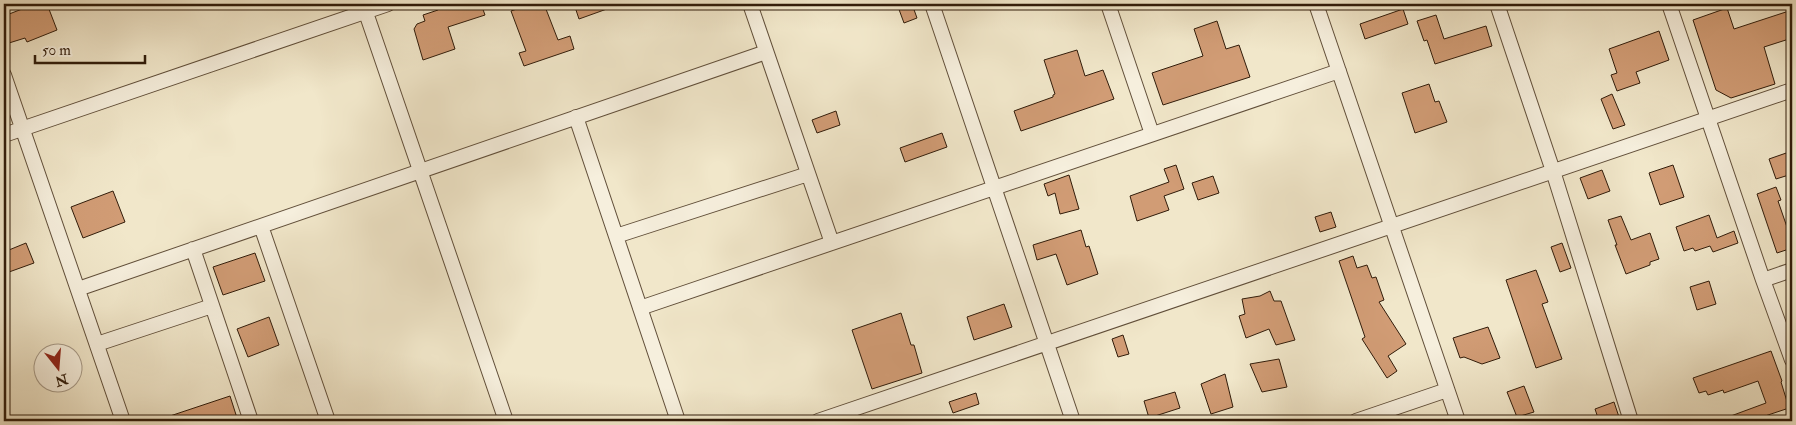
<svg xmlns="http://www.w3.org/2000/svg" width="1796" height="425" viewBox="0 0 1796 425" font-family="'IM FELL Double Pica',serif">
  <rect width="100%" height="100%" fill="#f1e7ca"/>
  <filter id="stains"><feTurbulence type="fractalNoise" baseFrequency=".004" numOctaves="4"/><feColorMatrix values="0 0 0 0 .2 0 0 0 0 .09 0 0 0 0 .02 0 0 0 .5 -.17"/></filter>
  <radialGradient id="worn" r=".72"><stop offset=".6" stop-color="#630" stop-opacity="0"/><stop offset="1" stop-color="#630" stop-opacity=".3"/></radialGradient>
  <!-- building -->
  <path fill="#d19c75" stroke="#311c0a" d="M35 4H47L57 30 27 42 25 38 9 43 4 28V16Z
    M436 4H481L485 15 448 27 455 49 423 60 414 29 417 24 425 21 423 15 438 10Z
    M531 4H544L558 40 570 36 574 49 524 66 519 53 526 51 511 11Z
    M574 4H618V5L579 19Z
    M897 4H912L917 18 904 23Z
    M1727 8 1734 29 1792 10V32L1788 33 1789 39 1764 47 1775 84 1731 98 1716 90 1693 20Z
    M1403 9 1408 24 1365 39 1360 24Z
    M1436 15 1444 39 1486 26 1492 46 1435 64 1427 40 1424 41 1417 21Z
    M1217 21 1226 49 1239 45 1250 77 1163 105 1152 73 1203 56 1194 29Z
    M1659 31 1669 60 1636 72 1640 83 1617 91 1611 75 1617 73 1609 49Z
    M1077 50 1085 76 1103 70 1114 99 1021 131 1014 111 1053 97V95L1055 94 1044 60Z
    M1429 84 1435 102 1439 101 1447 122 1415 133 1402 93Z
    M1612 94 1625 125 1613 129 1601 99Z
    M836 111 840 125 817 133 812 120Z
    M942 133 947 147 905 162 900 148Z
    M1792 151V174L1776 179 1769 159Z
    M1176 165 1184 189 1164 196 1169 210 1137 221 1130 196 1169 182 1164 169Z
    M1673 165 1684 197 1660 205 1649 173Z
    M1602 170 1610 191 1588 199 1580 178Z
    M1069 175 1079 209 1060 214 1055 193 1048 196 1044 184Z
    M1213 176 1219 193 1198 200 1192 183Z
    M1776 187 1781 200 1778 201 1788 230 1792 228V248L1777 253 1757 194Z
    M113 191 125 222 83 238 71 207Z
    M1331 212 1336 227 1320 232 1315 217Z
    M1709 215 1717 238 1734 231 1738 243 1713 252 1710 246 1695 251 1693 248 1684 251 1676 227Z
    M1621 216 1631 240 1650 233 1659 259 1650 262V265L1626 274 1615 245H1617L1608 220Z
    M1081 230 1086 247 1089 246 1098 274 1067 285 1056 254 1037 260 1033 245Z
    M26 243 34 263 9 272 4 259V252Z
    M1562 243 1571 268 1560 272 1551 247Z
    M255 253 265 281 223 295 213 267Z
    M1353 256 1357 268 1367 265 1372 278 1376 277 1384 300 1379 302 1406 344 1388 356 1397 371 1387 378 1362 339 1365 337 1339 261Z
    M1536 270 1548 302 1542 304 1562 359 1536 368 1506 280Z
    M1709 281 1716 304 1697 310 1690 287Z
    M1270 291 1274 301H1281L1295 340 1276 345 1269 329 1246 338 1239 316 1245 314 1242 299 1260 296Z
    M1004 304 1012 327 974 340 967 317Z
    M901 313 911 345H914L922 373 872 389 852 330Z
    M269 317 279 345 248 357 237 329Z
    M1488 327 1500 358 1482 364 1464 357 1460 358 1453 338Z
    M1123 335 1129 354 1118 357 1112 339Z
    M1771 351 1782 381 1781 382 1789 408 1756 419 1757 421H1720V420L1766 403 1758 381 1724 393 1723 390 1708 395 1706 391 1699 393 1693 378Z
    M1279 359 1287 387 1262 392 1250 364Z
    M1225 374 1233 407 1211 414 1201 384Z
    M1524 386 1534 412 1517 417 1507 392Z
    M1175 392 1180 408 1149 418 1144 401Z
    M976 393 979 404 953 413 949 402Z
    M230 396 238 421H161V419Z
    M1614 402 1619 417 1606 421H1599L1595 409Z"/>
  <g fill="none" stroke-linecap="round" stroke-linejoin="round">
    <!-- minor casing -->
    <g stroke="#614f3a" stroke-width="16">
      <path id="minor" d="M363 4 506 421
        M750 4 832 243
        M932 4 1073 421
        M1108 4 1152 134
        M1316 4 1458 421
        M1497 4 1553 171 1631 421
        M1669 4 1763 280 1792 360
        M4 75 123 421
        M576 117 678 421
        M4 135 388 4
        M261 226 328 421
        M616 236 808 174
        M193 249 251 421
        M1763 280 1792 270
        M78 289 766 52
        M640 308 1339 71
        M97 344 212 306
        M818 421 1792 90
        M1356 421 1447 390"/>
    </g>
    <!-- minor -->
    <use href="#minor" stroke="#f6efdd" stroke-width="14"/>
  </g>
  <!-- margin -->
  <rect width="1796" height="425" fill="none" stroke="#f1e7ca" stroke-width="20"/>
  <rect x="5" y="5" width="1786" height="415" fill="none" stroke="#311c0a" stroke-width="2.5"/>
  <rect x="10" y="10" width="1776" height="405" fill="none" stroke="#311c0a"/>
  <!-- north arrow -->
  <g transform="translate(58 368) rotate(163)"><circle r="24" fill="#f6efdd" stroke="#a79b89"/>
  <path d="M0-4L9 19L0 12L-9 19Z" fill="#8f2418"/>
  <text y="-8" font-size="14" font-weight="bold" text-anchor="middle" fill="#311c0a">N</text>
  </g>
  <!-- scale -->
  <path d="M35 55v8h110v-8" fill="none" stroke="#311c0a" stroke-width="2.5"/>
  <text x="42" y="55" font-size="15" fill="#311c0a" stroke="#f6efdd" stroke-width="4" paint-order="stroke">50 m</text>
  <rect width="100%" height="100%" filter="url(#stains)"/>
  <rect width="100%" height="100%" fill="url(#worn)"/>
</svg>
